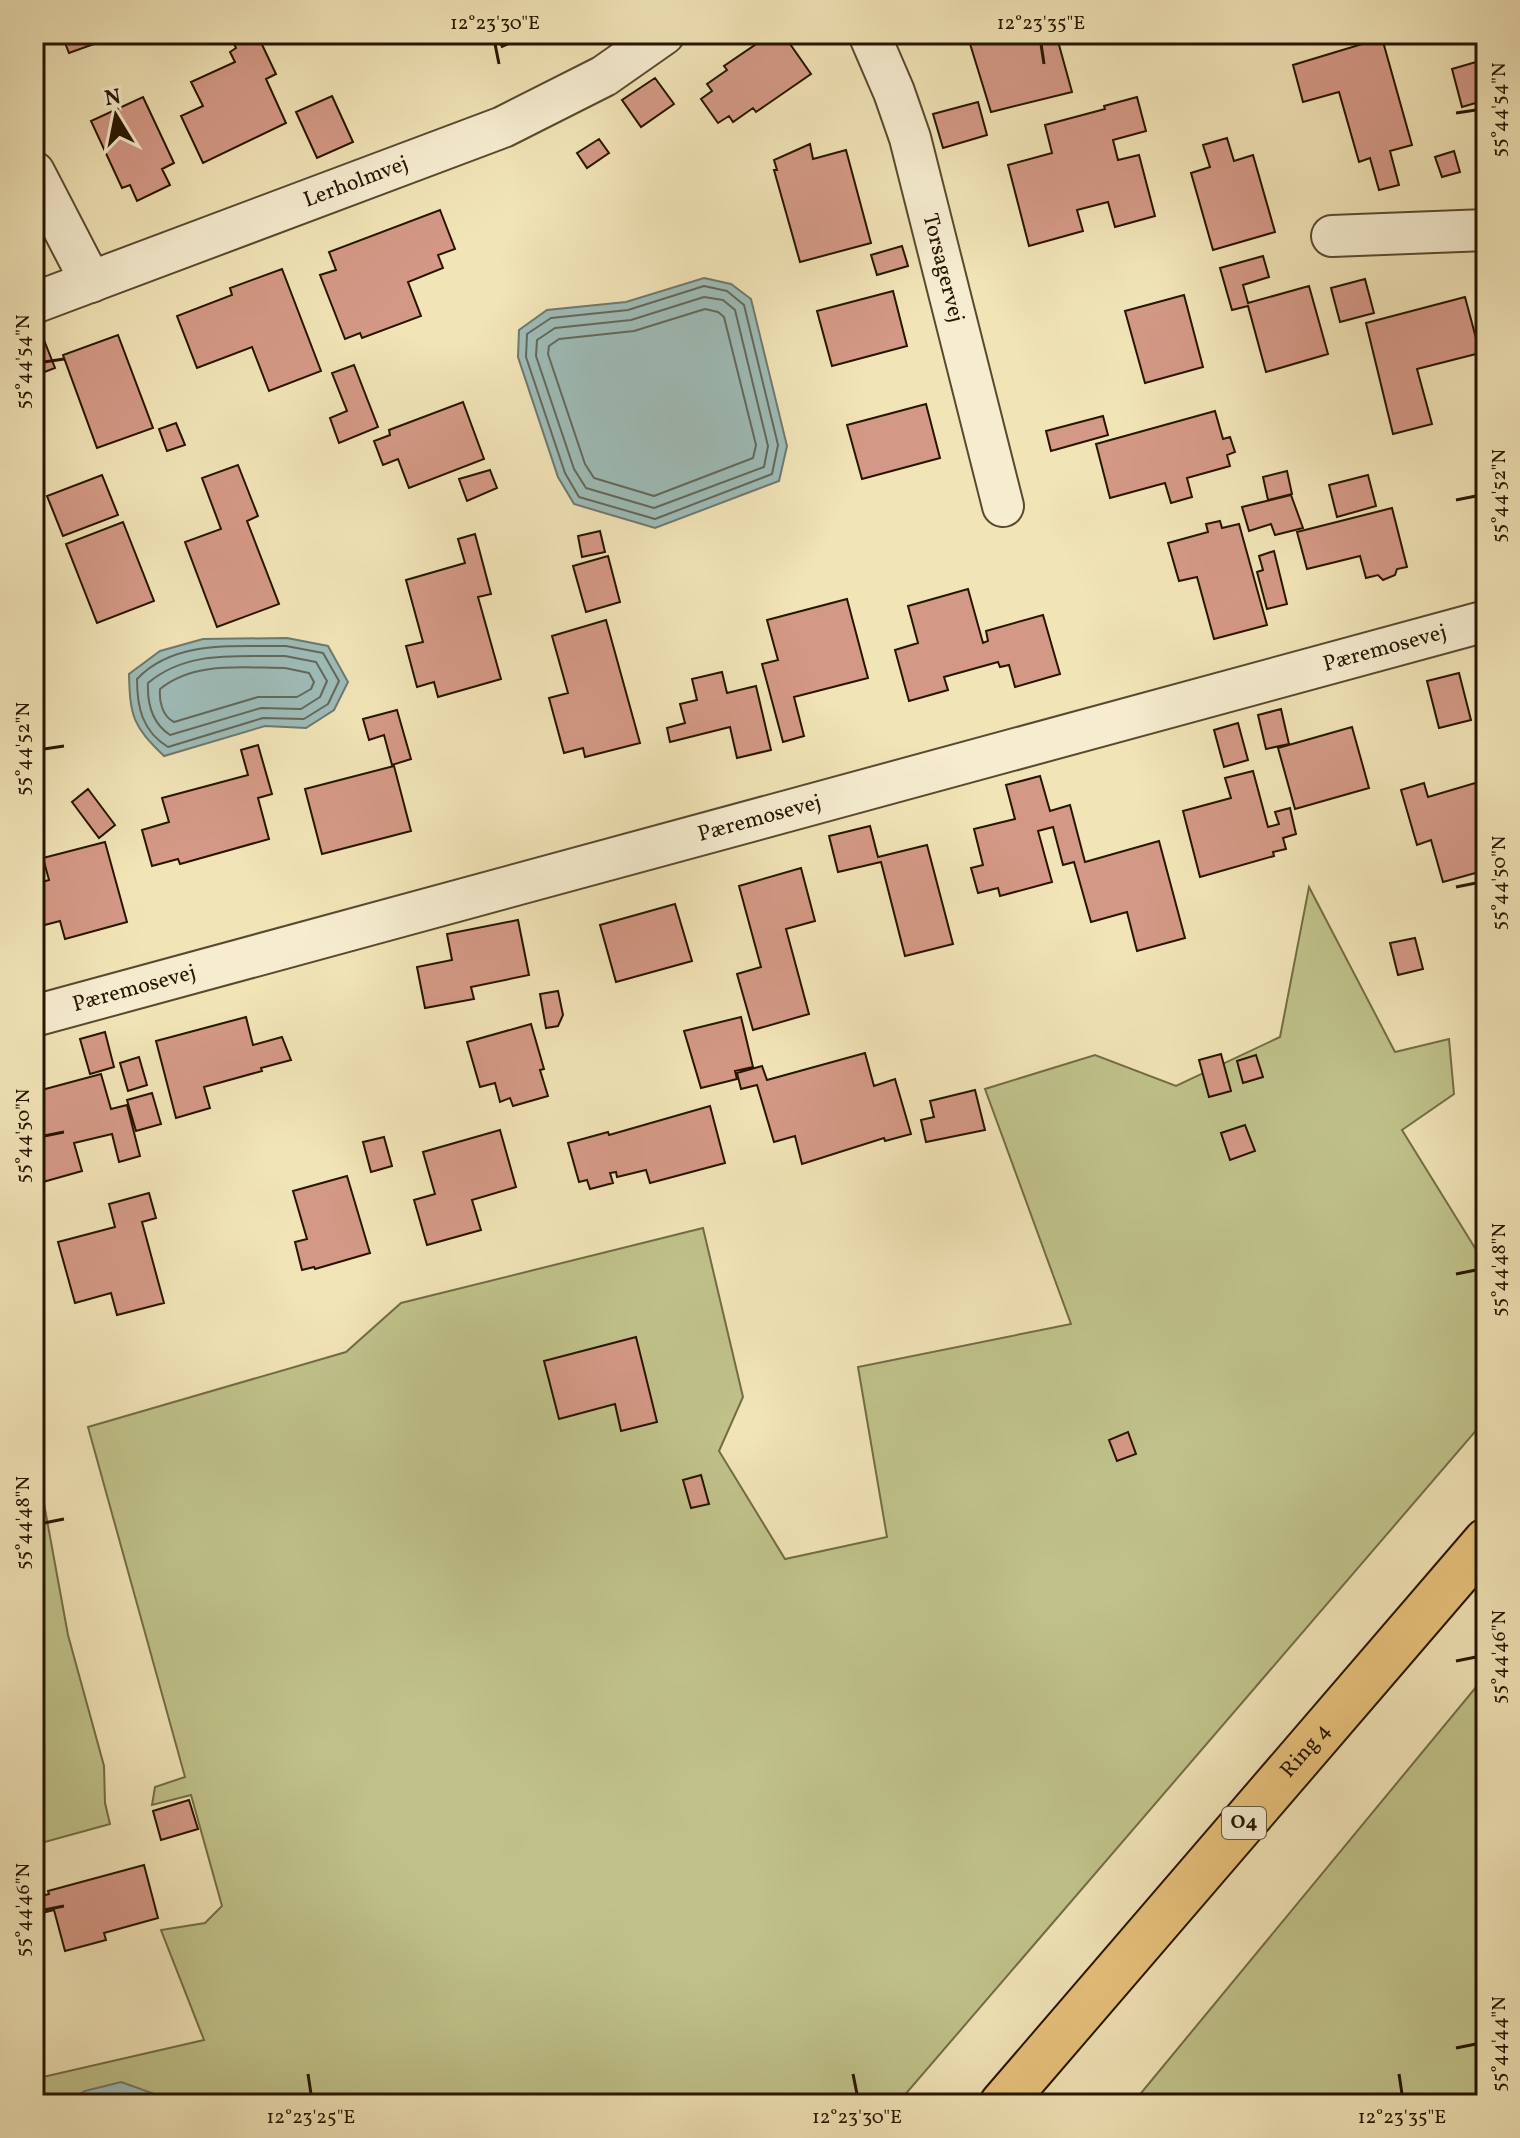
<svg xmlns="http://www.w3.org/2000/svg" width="1520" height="2138" viewBox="0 0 1520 2138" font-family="Vollkorn,serif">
  <rect width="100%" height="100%" fill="#f1e4b7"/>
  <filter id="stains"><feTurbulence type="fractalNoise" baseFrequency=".0025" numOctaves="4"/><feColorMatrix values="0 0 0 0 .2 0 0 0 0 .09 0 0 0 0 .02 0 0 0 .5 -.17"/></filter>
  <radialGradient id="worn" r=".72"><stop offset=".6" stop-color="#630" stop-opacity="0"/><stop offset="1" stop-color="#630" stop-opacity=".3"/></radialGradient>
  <!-- green -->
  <path fill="#c0c28a" stroke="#736c45" stroke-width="2" d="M1309 887 1395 1052 1449 1039 1454 1094 1402 1130 1475 1248 1486 1243V1419L897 2104H160L152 2093 64 2104H34V2079L204 2040 161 1930 205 1923 222 1906 191 1795 152 1805 155 1787 185 1777 88 1427 346 1352 401 1303 703 1228 743 1397 719 1451 785 1559 887 1537 858 1367 1071 1324 985 1089 1095 1055 1176 1086 1280 1037Z
    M34 1449 68 1635 104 1766 105 1803 110 1824 34 1845Z
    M1486 1675V2104H1132Z"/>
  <!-- water -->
  <path fill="#9ebcb8" stroke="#6e796e" stroke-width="2" d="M704 278 731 284 751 299 787 446 779 481 655 528 574 504 558 477 518 357 519 330 547 310 626 302Z
    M287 638 328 646 348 682 334 710 306 728 265 726 164 756C133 726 130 717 129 674L160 651 203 639Z
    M121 2082 152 2093 160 2104H64L85 2091Z"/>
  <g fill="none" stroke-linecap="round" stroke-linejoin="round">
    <!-- shore -->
    <path stroke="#62685c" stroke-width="2" d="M704 286 727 291 744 305 778 445 772 474 655 519 579 497 565 473 526 357 527 334 551 318 628 310Z
      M704 297 723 300 735 310 768 446 764 467 654 508 586 488 574 469 536 356 537 340 555 328 631 320Z
      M705 309 718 312 724 317 756 445 753 458 654 496 594 478 585 464 548 354 549 346 559 339 634 331Z
      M286 646 323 653 339 681 328 704 304 719 263 718 168 747C142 731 137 707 137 679 175 639 235 647 286 646Z
      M285 656 316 662 327 681 320 697 301 709 261 708 170 735C152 723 147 705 148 683 187 650 237 657 285 656Z
      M285 668 309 673 314 682 311 689 297 697H258L174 722C162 716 159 701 160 689 194 661 243 668 285 668Z"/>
  </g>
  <!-- building -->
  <path fill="#d49986" stroke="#261500" stroke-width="2" d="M66 34H118L119 35 69 53 62 35Z
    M229 34H257L276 74 266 79 286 123 203 163 181 116 203 106 191 82 235 62 230 52 236 48Z
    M496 34H519L522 38 502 47Z
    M771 34H783L811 74 756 112 753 108 733 122 729 116 718 123 701 99 712 91 707 84 727 70 724 66Z
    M967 34H1056L1072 92 991 112Z
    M1382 38 1412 145 1390 151 1399 185 1379 190 1370 158 1359 162 1339 92 1303 102 1293 65Z
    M1476 62 1478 72 1486 70V128L1479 102 1462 107 1452 69Z
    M655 78 674 104 641 127 622 100Z
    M332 96 353 142 317 158 296 112Z
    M143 97 174 163 162 169 170 185 137 201 130 185 122 188 91 121Z
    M1137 97 1146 131 1113 140 1118 160 1139 155 1155 216 1115 227 1108 202 1077 210 1083 231 1029 246 1008 165 1052 153 1045 125 1105 109 1104 106Z
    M978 102 987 135 943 148 933 114Z
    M1227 138 1234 161 1253 155 1275 232 1213 250 1191 173 1210 167 1203 145Z
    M599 139 609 153 587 168 577 153Z
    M810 144 813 159 846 150 871 243 800 262 774 170H777L774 160Z
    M1454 151 1460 172 1442 177 1435 157Z
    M440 210 455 249 438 255 443 268 408 282 421 316 362 338 360 333 345 339 320 275 336 270 329 252Z
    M902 246 908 266 877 275 871 255Z
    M1263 256 1269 277 1243 285 1248 303 1309 286 1328 354 1266 372 1248 306 1232 310 1220 268Z
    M282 269 321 371 269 391 252 347 197 368 177 316 232 295 230 288Z
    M1365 279 1374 313 1340 322 1331 288Z
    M893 291 907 346 832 366 817 311Z
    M1184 295 1203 367 1145 383 1125 311Z
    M1465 297 1480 353 1417 369 1432 424 1393 434 1366 323Z
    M42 335 55 368 34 376V339Z
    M118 335 153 428 97 448 63 355Z
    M354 365 378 427 339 443 330 418 347 411 332 373Z
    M463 402 484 459 409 488 398 459 383 465 374 441 390 435 389 430Z
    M926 404 940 458 862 479 847 425Z
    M1215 411 1223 439 1230 437 1235 452 1227 455 1230 466 1187 478 1192 497 1171 503 1165 483 1110 498 1096 444Z
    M1103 416 1108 435 1051 451 1046 431Z
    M176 423 185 445 167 451 159 429Z
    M238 465 258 516 247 521 279 604 217 627 185 542 221 529 202 478Z
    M490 470 497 488 467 501 459 479Z
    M1287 471 1292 494 1268 500 1263 477Z
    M102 475 118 515 63 536 47 496Z
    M1368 475 1376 506 1337 517 1329 485Z
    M1291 495 1303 528 1275 535 1271 524 1249 531 1242 507Z
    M1392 508 1407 567 1397 569 1395 575 1383 580 1378 575 1366 578 1360 556 1307 569 1297 532Z
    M1220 521 1222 528 1239 524 1267 625 1214 639 1197 577 1179 581 1168 543 1208 532 1206 524Z
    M123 522 154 601 97 623 66 544Z
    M600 531 605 552 582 557 578 536Z
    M475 534 491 594 478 597 501 679 438 697 434 682 417 687 406 646 423 642 406 580 465 563 458 539Z
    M1274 551 1287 604 1267 609 1257 572 1263 570 1259 556Z
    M608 556 620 602 586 612 573 566Z
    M968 589 983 643 988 641 986 631 1043 615 1060 674 1015 687 1009 665 1000 667 998 662 944 677 948 690 909 701 895 650 918 643 908 606Z
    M847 599 868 678 794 697 804 736 783 742 762 664 778 660 767 620Z
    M606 620 640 743 585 757 583 748 564 753 549 698 568 693 552 636Z
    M722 672 727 693 756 686 771 750 737 758 730 727 670 742 667 728 685 723 680 704 697 700 692 679Z
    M1459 673 1471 720 1439 728 1427 681Z
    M1281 709 1289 744 1266 749 1258 715Z
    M397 710 411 759 392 765 384 735 369 740 363 719Z
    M1238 723 1248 760 1224 767 1214 730Z
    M1352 727 1369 788 1295 809 1278 748Z
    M258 745 272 794 258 798 269 839 180 864 178 859 152 866 142 830 169 822 162 798 248 775 241 750Z
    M394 766 411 831 322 854 305 789Z
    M1253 771 1268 827 1279 824 1275 812 1290 808 1296 834 1283 838 1286 849 1273 852 1274 856 1200 877 1183 811 1231 798 1225 778Z
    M1040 776 1050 811 1070 805 1085 862 1159 841 1185 938 1137 951 1127 912 1091 922 1074 862 1063 865 1053 827 1038 831 1052 882 1000 896 998 888 978 893 971 868 983 865 974 829 1015 819 1006 785Z
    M1482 781 1486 795V886L1483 887 1479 872 1443 882 1431 840 1417 845 1401 790 1424 783 1428 797Z
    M88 789 115 825 99 838 72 802Z
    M870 826 878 857 927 845 953 944 905 956 881 862 838 872 829 836Z
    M105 842 127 922 65 939 60 921 37 927 34 914V884L49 880 43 858Z
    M801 868 815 921 786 929 809 1014 753 1030 737 974 761 967 739 886Z
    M675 904 692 961 616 982 600 925Z
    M518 920 529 975 471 987 474 999 425 1008 417 967 452 960 447 934Z
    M1415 938 1423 969 1398 975 1390 943Z
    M558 991 563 1015 558 1026 546 1028 540 994Z
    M246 1017 253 1045 282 1037 291 1060 261 1068 262 1071 204 1087 210 1108 176 1118 156 1041Z
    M741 1017 753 1067 735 1071 737 1079 701 1088 684 1031Z
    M531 1024 544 1069 540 1070 548 1096 513 1106 510 1098 500 1102 495 1083 480 1087 467 1042Z
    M105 1032 114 1067 90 1074 80 1039Z
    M865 1053 874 1086 895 1079 911 1134 885 1141 884 1138 802 1164 795 1136 774 1142 757 1085 741 1089 737 1073 762 1066 767 1080Z
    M1221 1054 1231 1091 1209 1097 1199 1060Z
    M1256 1055 1263 1077 1243 1083 1237 1061Z
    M139 1057 147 1085 128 1091 120 1063Z
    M101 1074 111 1109 127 1105 140 1156 119 1162 112 1134 74 1143 82 1171 43 1182 34 1154V1092Z
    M975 1090 985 1130 926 1142 921 1120 934 1117 930 1101Z
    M152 1093 161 1124 136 1131 127 1100Z
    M710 1106 725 1163 650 1183 646 1170 617 1177 616 1172 610 1173 613 1183 590 1189 587 1180 579 1182 568 1143 608 1132 609 1135Z
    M1245 1125 1255 1151 1230 1160 1221 1133Z
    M500 1130 516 1187 472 1200 481 1230 427 1245 414 1200 435 1194 423 1152Z
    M384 1137 392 1166 371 1172 363 1142Z
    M347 1176 370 1253 315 1269 314 1267 302 1270 295 1242 307 1239 293 1191Z
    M149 1193 156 1218 142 1222 164 1303 117 1315 111 1293 75 1303 58 1242 115 1227 109 1204Z
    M636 1337 657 1422 621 1431 615 1404 559 1419 544 1361Z
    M1128 1432 1136 1454 1117 1461 1109 1440Z
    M701 1475 709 1504 691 1508 683 1480Z
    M189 1800 198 1829 161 1840 153 1811Z
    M144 1865 158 1918 104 1933 106 1940 65 1951 54 1910 34 1915V1898L49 1894 48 1891Z"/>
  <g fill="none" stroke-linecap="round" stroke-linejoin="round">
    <!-- minor casing -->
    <g stroke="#59492e" stroke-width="44">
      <g id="minor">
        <path id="s1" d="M869 34 894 92 910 138 1003 506"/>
        <path d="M34 172 91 282"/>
        <path d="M1332 236 1486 230"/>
        <path id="s2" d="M34 303 503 127 604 76 664 34"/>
        <path id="s3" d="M34 1016 1486 621"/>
      </g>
    </g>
    <!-- primary casing -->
    <g stroke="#261500" stroke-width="48">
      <g id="primary">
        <path id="s4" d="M1002 2104 1486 1541"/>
      </g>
    </g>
    <!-- minor -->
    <use href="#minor" stroke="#f6edd0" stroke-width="40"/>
    <!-- primary -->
    <use href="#primary" stroke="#e8c27c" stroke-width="44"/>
  </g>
  <!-- ticks -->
  <path fill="none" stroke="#261500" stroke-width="3" d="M495 44 499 64M1041 44 1044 64M1456 113 1476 110M44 362 64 359M1456 500 1476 496M44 749 64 746M1456 887 1476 883M44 1136 64 1132M1456 1274 1476 1270M44 1523 64 1519M1456 1661 1476 1657M44 1910 64 1906M1456 2048 1476 2044M308 2074 311 2094M853 2074 857 2094M1399 2074 1402 2094"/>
  <g text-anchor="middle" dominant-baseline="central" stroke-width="6" stroke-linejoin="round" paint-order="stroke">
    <!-- shield labels -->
    <rect fill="#f6edd0" stroke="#64563e" stroke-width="2" x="1222" y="1807" width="44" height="32" rx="6"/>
    <g font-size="20" font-weight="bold" fill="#261500">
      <text x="1244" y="1823">O4</text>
    </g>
    <!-- street labels -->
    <g font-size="22" fill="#261500" stroke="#f6edd0">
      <text stroke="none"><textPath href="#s2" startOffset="344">Lerholmvej</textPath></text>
      <text stroke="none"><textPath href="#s1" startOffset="246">Torsagervej</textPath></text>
      <text stroke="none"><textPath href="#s3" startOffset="1400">Pæremosevej</textPath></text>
      <text stroke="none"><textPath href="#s3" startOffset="752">Pæremosevej</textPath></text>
      <text stroke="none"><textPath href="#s3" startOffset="104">Pæremosevej</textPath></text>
      <text stroke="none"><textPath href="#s4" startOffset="466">Ring 4</textPath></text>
    </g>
  </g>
  <!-- margin -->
  <rect width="1520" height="2138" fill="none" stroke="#f1e4b7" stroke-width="88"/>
  <!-- north arrow -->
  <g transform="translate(116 116) rotate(350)" stroke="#f6edd0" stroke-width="6" paint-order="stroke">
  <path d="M0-6L14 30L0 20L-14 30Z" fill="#261500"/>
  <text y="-12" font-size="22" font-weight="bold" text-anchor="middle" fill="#261500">N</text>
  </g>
  <rect x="44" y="44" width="1432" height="2050" fill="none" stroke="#261500" stroke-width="3"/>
  <g font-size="20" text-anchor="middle" fill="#261500">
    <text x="495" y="29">12°23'30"E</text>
    <text x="1041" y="29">12°23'35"E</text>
    <text transform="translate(1498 110) rotate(-90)" y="7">55°44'54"N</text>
    <text transform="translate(22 362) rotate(-90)" y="7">55°44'54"N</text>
    <text transform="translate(1498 496) rotate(-90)" y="7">55°44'52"N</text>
    <text transform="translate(22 749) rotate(-90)" y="7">55°44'52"N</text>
    <text transform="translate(1498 883) rotate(-90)" y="7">55°44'50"N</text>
    <text transform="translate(22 1136) rotate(-90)" y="7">55°44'50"N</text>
    <text transform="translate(1498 1270) rotate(-90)" y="7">55°44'48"N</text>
    <text transform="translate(22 1523) rotate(-90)" y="7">55°44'48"N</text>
    <text transform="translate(1498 1657) rotate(-90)" y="7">55°44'46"N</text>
    <text transform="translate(22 1910) rotate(-90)" y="7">55°44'46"N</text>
    <text transform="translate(1498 2044) rotate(-90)" y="7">55°44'44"N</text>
    <text x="311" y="2123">12°23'25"E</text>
    <text x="857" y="2123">12°23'30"E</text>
    <text x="1402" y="2123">12°23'35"E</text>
  </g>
  <rect width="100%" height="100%" filter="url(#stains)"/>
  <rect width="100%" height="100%" fill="url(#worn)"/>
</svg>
